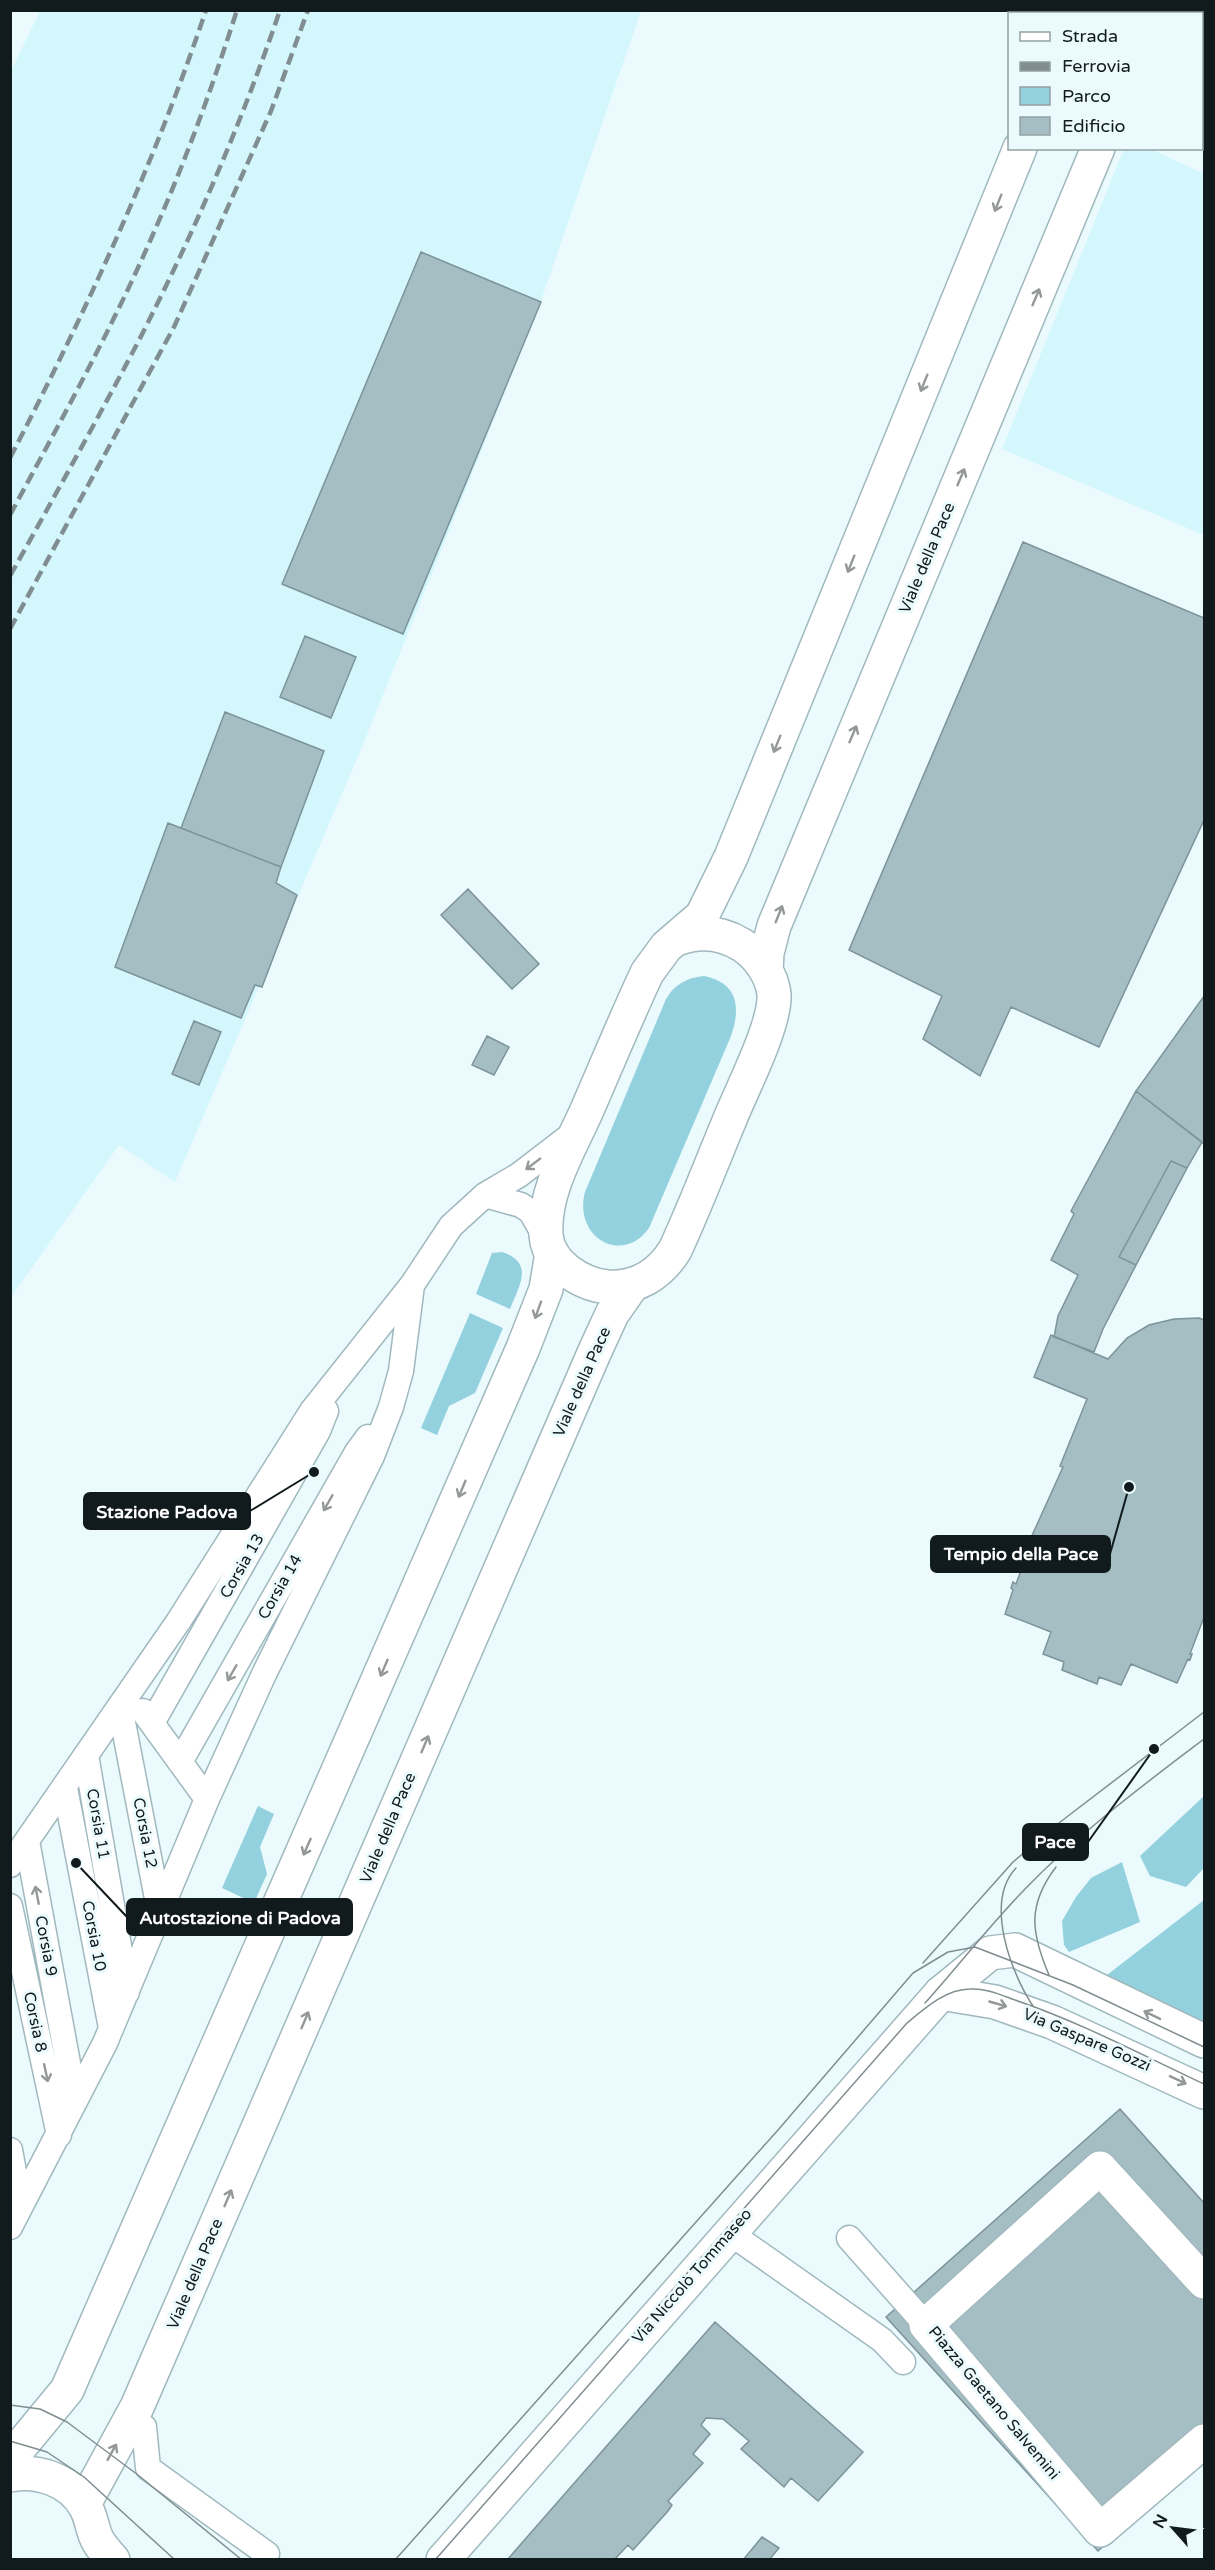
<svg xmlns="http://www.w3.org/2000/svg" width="1215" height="2570" viewBox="0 0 1215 2570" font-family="'Varela Round',sans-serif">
  <rect width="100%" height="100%" fill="#eafafd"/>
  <!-- built -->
  <path fill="#d4f7fe" d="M40 11H641L536 315 362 747 175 1182 119 1145 11 1297 10 73Z
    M1124 149H1151L1204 174V535L1002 449Z"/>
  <!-- green -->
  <path fill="#94d1de" d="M704 976C738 983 741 1007 731 1036L649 1228C622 1266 573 1237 585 1192L666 999C675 984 686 978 704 976Z
    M502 1252C535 1263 519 1286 510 1309L476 1294 492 1253Z
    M470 1313 503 1328 475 1393 449 1406 437 1435 421 1428Z
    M1204 1796V1868L1186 1887 1150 1876 1140 1856Z
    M258 1806 274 1814 260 1847 267 1874 254 1903 222 1888Z
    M1122 1862 1140 1922 1069 1952 1064 1945 1062 1921 1076 1897 1091 1878Z
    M1204 1900V2024L1107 1975Z"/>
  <!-- building -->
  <path fill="#a5bec3" stroke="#7c9499" stroke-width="1.5" d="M421 252 541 302 403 634 282 584Z
    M1023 542 1204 618V820L1099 1047 1011 1007 980 1076 923 1039 942 996 849 950Z
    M305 636 356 657 331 718 280 697Z
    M225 712 324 751 281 867 181 828Z
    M168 823 281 867 276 883 297 895 262 987 255 985 241 1018 115 967Z
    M468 889 539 964 512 989 441 915Z
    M1204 996V1144L1136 1091Z
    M194 1021 221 1032 199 1085 172 1074Z
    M487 1036 509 1047 494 1075 472 1065Z
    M1136 1091 1202 1142 1187 1168 1171 1161 1119 1257 1136 1265 1103 1329 1094 1352 1054 1337 1058 1316 1078 1275 1051 1260 1074 1214 1071 1211Z
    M1171 1161 1187 1168 1136 1265 1119 1257Z
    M1199 1318 1204 1320V1617L1190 1654H1192L1190 1660 1188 1659 1177 1683 1131 1664 1121 1685 1099 1677 1097 1684 1062 1670 1064 1662 1043 1654 1051 1632 1005 1614 1013 1590 1011 1588 1013 1582 1016 1584 1032 1541 1030 1540 1063 1467 1060 1466 1087 1399 1034 1377 1051 1335 1108 1359 1127 1338 1149 1325 1174 1319Z
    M1120 2109 1204 2203V2456L1098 2551 886 2317Z
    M715 2322 863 2452 818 2501 791 2478 784 2487 741 2449 749 2441 723 2419 706 2418 701 2425 710 2434 693 2454 703 2463 668 2501 672 2505 668 2511 633 2550 628 2545 614 2560H507Z
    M762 2537 779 2548 769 2560H743Z"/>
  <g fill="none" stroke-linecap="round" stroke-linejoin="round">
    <!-- service casing -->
    <g stroke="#a0b9be" stroke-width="27">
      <path id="service" d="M485 1195 521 1205 531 1212 547 1240
        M120 1707 160 1914
        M143 1711 207 1799
        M152 1723 318 1431 326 1411
        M86 1755 127 1992
        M180 1762 357 1452 368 1437
        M65 1788 111 2028
        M27 1841 75 2101
        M10 1865 178 1622 312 1411 412 1285 451 1226 485 1195 519 1175 575 1132
        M10 1906 59 2135
        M10 2150 20 2204
        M10 2227 105 2043 207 1799 265 1672 372 1456 391 1407 401 1371 412 1285
        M730 2233 882 2340 903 2362
        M849 2238 926 2325
        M144 2427 148 2468 267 2554"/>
    </g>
    <!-- pedestrian casing -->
    <g stroke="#a0b9be" stroke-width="36">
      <path id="pedestrian" d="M1204 2282 1100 2168 926 2325 1100 2530 1204 2441"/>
    </g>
    <!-- minor casing -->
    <g stroke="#a0b9be" stroke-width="36">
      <path id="minor" d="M443 2560 941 1993"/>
    </g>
    <!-- tertiary casing -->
    <g stroke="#a0b9be" stroke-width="36">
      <path id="tertiary" d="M1076 14 1077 10
        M1153 14 1154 10
        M677 939C700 930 721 932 742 945 758 955 772 975 774 994 776 1024 742 1089 730 1119 712 1162 695 1207 675 1250 660 1274 637 1289 607 1287 581 1284 548 1264 546 1235 543 1192 570 1148 587 1110 607 1064 626 1018 647 973L666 947 702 916 731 857 1020 148
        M766 971 767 953 774 926 1098 148
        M941 1993 990 1953 1015 1950 1204 2041
        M941 1993 995 2002 1052 2022 1204 2092
        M10 2459 67 2390 523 1348 546 1289 552 1253
        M10 2475C38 2469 71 2481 85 2506 92 2517 92 2531 98 2541 102 2548 108 2554 113 2560
        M84 2504 137 2407 595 1351 612 1314 633 1284"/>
    </g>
    <!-- service -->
    <use href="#service" stroke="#fff" stroke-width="24"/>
    <!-- pedestrian -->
    <use href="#pedestrian" stroke="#fff" stroke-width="33"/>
    <!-- minor -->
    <use href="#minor" stroke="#fff" stroke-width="33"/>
    <!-- tertiary -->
    <use href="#tertiary" stroke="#fff" stroke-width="33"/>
    <!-- tram -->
    <path stroke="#818e91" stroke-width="1.5" d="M1016 1868C984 1902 1011 1973 1033 2006
      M923 1963 1013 1862 1055 1826 1204 1712
      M1049 1975C1031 1933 1027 1905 1056 1867
      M925 2003C959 1965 990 1925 1025 1889 1079 1833 1142 1786 1204 1739
      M10 2405 40 2409 67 2422 138 2475 242 2560
      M10 2441 47 2452 84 2477 175 2560
      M395 2560 778 2130 913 1973 948 1952 975 1947 1073 1985 1204 2047
      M435 2560 907 2023C925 2008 946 1989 970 1989 986 1988 1001 1995 1015 2000 1080 2022 1142 2055 1204 2084"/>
    <!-- rail -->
    <path stroke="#818e91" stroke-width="4.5" stroke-dasharray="12 6" stroke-linecap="butt" d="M10 458C85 313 154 165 206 10
      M10 515C60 422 112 329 154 232 186 160 213 85 237 10
      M10 576C53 499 96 422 137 344 192 237 241 125 280 10
      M10 629 174 327 271 111 308 10"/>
  </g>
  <!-- one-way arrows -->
  <defs><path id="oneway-shaft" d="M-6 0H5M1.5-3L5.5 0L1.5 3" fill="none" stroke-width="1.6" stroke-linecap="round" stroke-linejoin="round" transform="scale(1.5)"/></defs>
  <g stroke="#949899">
    <use href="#oneway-shaft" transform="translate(998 203) rotate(112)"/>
    <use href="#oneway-shaft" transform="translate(1036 297) rotate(-67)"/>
    <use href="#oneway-shaft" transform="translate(924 383) rotate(112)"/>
    <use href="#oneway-shaft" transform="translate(961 477) rotate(-67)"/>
    <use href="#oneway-shaft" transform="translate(851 564) rotate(112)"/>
    <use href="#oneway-shaft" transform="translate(853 734) rotate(-67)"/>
    <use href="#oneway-shaft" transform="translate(777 744) rotate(112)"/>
    <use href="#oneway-shaft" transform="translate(779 914) rotate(-68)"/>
    <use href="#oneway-shaft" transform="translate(533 1164) rotate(143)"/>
    <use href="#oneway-shaft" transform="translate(538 1310) rotate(110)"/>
    <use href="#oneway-shaft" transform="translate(462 1489) rotate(113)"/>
    <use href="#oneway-shaft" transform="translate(328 1503) rotate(120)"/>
    <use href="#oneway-shaft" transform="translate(384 1668) rotate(113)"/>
    <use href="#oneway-shaft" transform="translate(232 1673) rotate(120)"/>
    <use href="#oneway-shaft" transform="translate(425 1744) rotate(-67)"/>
    <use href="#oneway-shaft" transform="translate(307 1847) rotate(114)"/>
    <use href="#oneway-shaft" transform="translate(37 1895) rotate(-101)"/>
    <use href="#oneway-shaft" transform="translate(998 2004) rotate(16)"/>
    <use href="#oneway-shaft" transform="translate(1152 2015) rotate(-154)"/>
    <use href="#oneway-shaft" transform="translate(305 2020) rotate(-67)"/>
    <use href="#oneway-shaft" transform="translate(46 2073) rotate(78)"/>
    <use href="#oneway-shaft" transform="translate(1178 2080) rotate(25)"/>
    <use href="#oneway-shaft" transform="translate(228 2198) rotate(-67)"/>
    <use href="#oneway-shaft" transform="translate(112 2452) rotate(-61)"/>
  </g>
  <g text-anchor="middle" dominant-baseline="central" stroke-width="6" stroke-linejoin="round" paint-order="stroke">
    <!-- street labels -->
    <g font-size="16" fill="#111b1d" stroke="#eafafd">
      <text transform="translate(927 558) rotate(-67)">Viale della Pace</text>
      <text transform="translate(582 1382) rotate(-66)">Viale della Pace</text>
      <text transform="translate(242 1566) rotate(-60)">Corsia 13</text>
      <text transform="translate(280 1587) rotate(-60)">Corsia 14</text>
      <text transform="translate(98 1824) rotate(80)">Corsia 11</text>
      <text transform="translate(388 1828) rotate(-67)">Viale della Pace</text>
      <text transform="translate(145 1833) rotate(79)">Corsia 12</text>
      <text transform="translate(94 1936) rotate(79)">Corsia 10</text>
      <text transform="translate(46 1946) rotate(79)">Corsia 9</text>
      <text transform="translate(35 2022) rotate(78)">Corsia 8</text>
      <text transform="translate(1087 2040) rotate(23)">Via Gaspare Gozzi</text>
      <text transform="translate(195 2274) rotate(-67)">Viale della Pace</text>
      <text transform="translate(692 2276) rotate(-49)">Via Niccolò Tommaseo</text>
      <text transform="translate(994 2403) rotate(50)">Piazza Gaetano Salvemini</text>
    </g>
  </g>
  <!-- callouts -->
  <path fill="none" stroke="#111b1d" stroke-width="2" d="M314 1472L250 1511M1129 1487L1110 1554M1154 1749L1088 1842M76 1863L127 1917"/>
  <g fill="#111b1d" stroke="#eafafd" stroke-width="2">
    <circle cx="314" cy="1472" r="6"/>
    <circle cx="1129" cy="1487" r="6"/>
    <circle cx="1154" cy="1749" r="6"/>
    <circle cx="76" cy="1863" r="6"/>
  </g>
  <g fill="#111b1d" stroke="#111b1d" stroke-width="2">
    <rect x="84" y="1493" width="166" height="36" rx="6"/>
    <rect x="931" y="1536" width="179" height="36" rx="6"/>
    <rect x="1023" y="1824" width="65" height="36" rx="6"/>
    <rect x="127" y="1899" width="225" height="36" rx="6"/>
  </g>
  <g font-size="18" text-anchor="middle" font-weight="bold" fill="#fff">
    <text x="167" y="1518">Stazione Padova</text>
    <text x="1021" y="1560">Tempio della Pace</text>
    <text x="1055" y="1848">Pace</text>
    <text x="240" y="1924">Autostazione di Padova</text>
  </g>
  <!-- border -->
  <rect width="1215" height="2570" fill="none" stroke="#111b1d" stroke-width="24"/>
  <!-- legend -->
  <rect x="1008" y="12" width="195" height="138" fill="#eafafd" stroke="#93a1a3" stroke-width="1.5"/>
  <rect x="1020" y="32" width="30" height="9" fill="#ffffff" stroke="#93a1a3" stroke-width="1.5"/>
  <text x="1062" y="42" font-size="18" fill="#111b1d">Strada</text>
  <rect x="1020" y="62" width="30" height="9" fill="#818e91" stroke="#93a1a3" stroke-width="1.5"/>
  <text x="1062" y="72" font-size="18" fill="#111b1d">Ferrovia</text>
  <rect x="1020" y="87" width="30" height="18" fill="#94d1de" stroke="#93a1a3" stroke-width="1.5"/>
  <text x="1062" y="102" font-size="18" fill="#111b1d">Parco</text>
  <rect x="1020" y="117" width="30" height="18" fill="#a5bec3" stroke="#93a1a3" stroke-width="1.5"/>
  <text x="1062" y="132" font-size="18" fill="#111b1d">Edificio</text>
  <!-- north arrow -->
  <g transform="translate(1173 2528) rotate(298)" stroke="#eafafd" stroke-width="4.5" paint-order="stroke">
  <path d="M0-4.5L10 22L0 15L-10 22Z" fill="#111b1d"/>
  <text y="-9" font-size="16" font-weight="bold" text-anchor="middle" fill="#111b1d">N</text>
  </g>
</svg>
